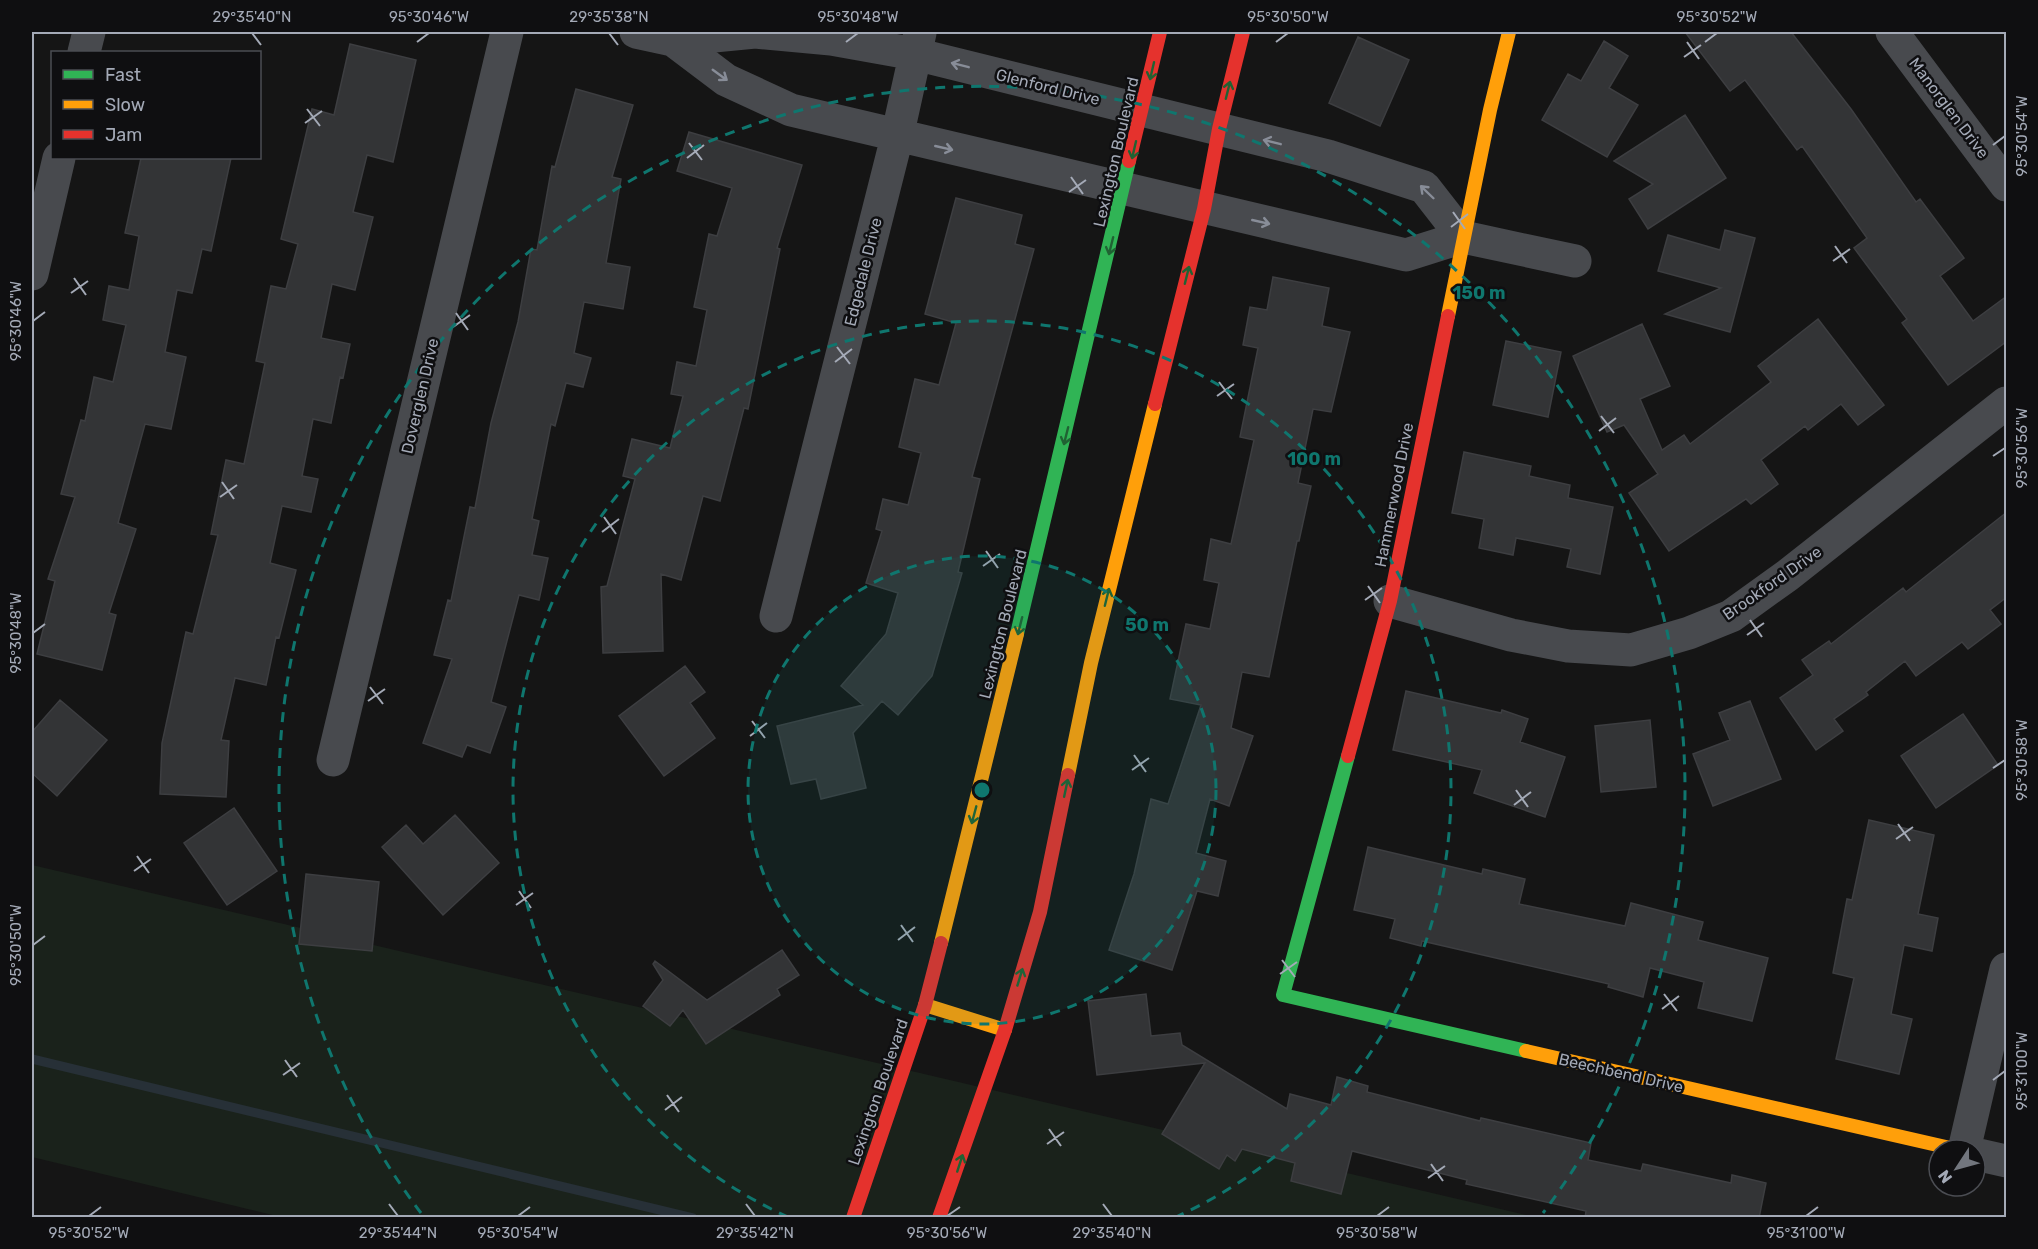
<svg xmlns="http://www.w3.org/2000/svg" width="2038" height="1249" viewBox="0 0 2038 1249" font-family="Rubik,sans-serif">
  <rect width="100%" height="100%" fill="#151515"/>
  <!-- green -->
  <path fill="#1a221b" d="M32 865 1535 1217 285 1218 32 1157Z"/>
  <g fill="none" stroke-linecap="round" stroke-linejoin="round">
    <!-- stream -->
    <path stroke="#273037" stroke-width="9" d="M32 1059 693 1218"/>
  </g>
  <!-- building -->
  <path fill="#333436" stroke="#3d3e41" stroke-width="1.5" d="M1685 32H1791L1851 109 1916 202 1920 199 1964 258 1940 276 1973 321 2007 296V341L1948 385 1902 323 1907 319 1854 248 1867 238 1802 146 1797 150 1745 80 1730 91Z
    M1358 37 1409 60 1380 126 1329 103Z
    M1604 41 1628 56 1609 88 1638 105 1607 157 1542 120 1568 74 1581 81Z
    M350 44 416 60 393 162 367 155 353 212 373 217 355 290 332 284 321 338 350 344 343 378 340 377 331 423 313 419 302 476 318 479 311 512 282 506 270 563 296 570 279 638 276 637 266 685 235 678 221 740 229 741 226 797 160 794 162 743 186 632 193 634 218 535 211 534 226 460 244 464 265 363 256 361 271 286 286 289 298 244 281 239 312 109 334 115Z
    M576 89 633 105 612 177 621 179 606 263 630 267 623 309 584 302 574 353 591 358 583 387 566 383 555 426 551 424 532 519 539 521 532 555 548 558 539 600 519 595 491 702 506 707 490 753 467 745 462 757 423 743 452 659 434 655 448 600 451 601 470 507 475 508 491 423 518 322 531 249 537 250 552 166 555 167Z
    M1685 115 1726 178 1648 229 1629 199 1653 184 1614 161Z
    M689 132 802 165 777 248 780 249 748 409 744 408 720 501 703 496 681 580 661 574 663 651 603 653 601 587 607 586 635 479 623 476 632 439 670 448 683 396 671 394 677 362 696 366 707 310 694 307 709 234 717 236 732 188 677 171Z
    M141 158H231L211 251 202 249 192 293 177 290 165 352 186 357 171 429 145 424 118 523 136 529 109 613 116 615 102 670 37 654 55 581 48 579 75 497 61 494 81 420 85 421 94 377 113 382 126 325 103 320 109 286 129 290 139 236 125 233Z
    M956 198 1022 215 1015 244 1034 249 972 477 980 479 958 572 962 573 932 676 898 715 882 701 853 733 866 788 821 799 816 779 791 784 777 726 863 705 841 686 886 634 898 593 866 583 882 531 876 529 883 499 908 505 921 453 899 447 915 379 939 385 956 323 925 314Z
    M1725 230 1755 238 1730 332 1665 314 1721 288 1658 271 1668 235 1720 250Z
    M1273 277 1329 288 1322 326 1350 332 1331 412 1313 409 1298 483 1311 486 1299 541H1297L1269 677 1242 672 1231 728 1253 736 1229 806 1210 799 1196 853 1226 861 1218 896 1197 891 1172 970 1109 950 1134 874 1151 799 1168 804 1201 705 1170 699 1186 624 1210 629 1219 583 1204 580 1211 539 1231 544 1254 440 1240 437 1258 348 1243 345 1250 307 1267 310Z
    M1818 319 1884 405 1858 425 1841 404 1808 430 1805 426 1761 460 1778 484 1751 504 1746 499 1669 551 1629 493 1658 474 1624 425 1607 432 1573 356 1642 324 1670 386 1640 399 1662 450 1684 435 1690 444 1771 382 1758 366Z
    M1506 341 1561 352 1548 417 1493 405Z
    M1464 452 1531 466 1529 476 1570 485 1568 498 1613 507 1600 574 1567 567 1571 549 1516 538 1513 555 1479 548 1484 519 1452 513Z
    M2007 512V597L1990 610 2001 624 1968 649 1962 642 1916 676 1905 661 1866 692 1868 695 1834 719 1843 731 1816 750 1780 698 1813 675 1802 660 1829 641 1831 644 1903 588 1906 592Z
    M685 666 705 692 690 703 715 738 664 776 619 716Z
    M1406 691 1501 713 1502 710 1528 719 1520 742 1565 757 1545 817 1474 793 1482 770 1393 750Z
    M60 700 107 740 57 796 32 773V732Z
    M1750 701 1781 779 1713 806 1693 754 1730 740 1719 713Z
    M1963 714 1998 765 1936 808 1901 756Z
    M1650 720 1656 787 1601 792 1595 726Z
    M234 808 277 871 227 905 184 843Z
    M455 815 499 863 443 915 382 847 406 825 423 844Z
    M1869 820 1934 835 1918 914 1938 918 1932 951 1904 945 1891 1014 1912 1019 1899 1074 1836 1059 1854 978 1833 973 1847 899 1852 900Z
    M1368 847 1482 874 1483 869 1525 879 1519 904 1625 926 1631 903 1703 922 1698 940 1768 958 1752 1021 1698 1008 1704 982 1650 968 1643 997 1608 987 1609 984 1422 941 1421 946 1390 938 1395 919 1354 910Z
    M306 874 379 882 372 951 299 944Z
    M782 950 799 975 777 989 780 995 706 1044 683 1010 670 1026 643 1006 663 980 653 964 655 961 707 1000Z
    M1146 994 1151 1036 1180 1033 1182 1045 1287 1109 1290 1094 1331 1105 1337 1077 1368 1086 1367 1092 1480 1121 1481 1118 1591 1143 1588 1160 1641 1171 1643 1164 1731 1183 1732 1175 1766 1183 1759 1218H1585L1586 1211 1466 1184 1467 1180 1352 1151 1341 1194 1291 1181 1295 1163 1242 1149 1235 1161 1227 1155 1219 1169 1162 1134 1205 1063 1097 1075 1088 1001Z"/>
  <g fill="none" stroke-linecap="round" stroke-linejoin="round">
    <!-- street -->
    <path stroke="#484a4e" stroke-width="33" d="M636 32 673 40 755 32 831 39 915 54 1328 156 1424 187 1463 237
      M1892 32 2006 185
      M673 40 726 80 791 110 1406 255 1463 237 1575 261
      M84 52 89 32
      M32 274 59 158
      M1390 601 1511 635 1568 646 1631 650 1689 633 1731 616 1788 575 2006 403
      M776 616 897 137 920 33
      M333 760 507 32
      M1964 1150 2006 969
      M1975 1154 2006 1161"/>
    <!-- fast -->
    <path stroke="#30b455" stroke-width="14" d="M1017 634 1129 161
      M1348 756 1283 995 1526 1051"/>
    <!-- slow -->
    <path stroke="#ff9f0a" stroke-width="14" d="M1448 316 1490 110 1509 32
      M1068 775 1091 663 1155 404
      M941 943 1017 634
      M925 1005 1005 1030
      M1526 1051 1959 1150"/>
    <!-- jam -->
    <path stroke="#e5322d" stroke-width="14" d="M1129 161 1160 32
      M1155 404 1204 209 1219 129 1243 32
      M1348 756 1390 601 1448 316
      M853 1218 925 1005 941 943
      M939 1218 1005 1030 1040 912 1068 775"/>
  </g>
  <!-- one-way arrows -->
  <defs><path id="oneway-shaft" d="M-6 0H5M1.5-3L5.5 0L1.5 3" fill="none" stroke-width="1.6" stroke-linecap="round" stroke-linejoin="round" transform="scale(1.5)"/></defs>
  <g stroke="#888d98">
    <use href="#oneway-shaft" transform="translate(960 65) rotate(-166)"/>
    <use href="#oneway-shaft" transform="translate(720 75) rotate(36)"/>
    <use href="#oneway-shaft" transform="translate(1272 142) rotate(-166)"/>
    <use href="#oneway-shaft" transform="translate(944 148) rotate(13)"/>
    <use href="#oneway-shaft" transform="translate(1427 192) rotate(-136)"/>
    <use href="#oneway-shaft" transform="translate(1261 222) rotate(13)"/>
  </g>
  <g stroke="#206233">
    <use href="#oneway-shaft" transform="translate(1152 71) rotate(103)"/>
    <use href="#oneway-shaft" transform="translate(1228 90) rotate(-76)"/>
    <use href="#oneway-shaft" transform="translate(1134 150) rotate(103)"/>
    <use href="#oneway-shaft" transform="translate(1111 246) rotate(104)"/>
    <use href="#oneway-shaft" transform="translate(1187 275) rotate(-76)"/>
    <use href="#oneway-shaft" transform="translate(1066 436) rotate(104)"/>
    <use href="#oneway-shaft" transform="translate(1107 597) rotate(-76)"/>
    <use href="#oneway-shaft" transform="translate(1020 626) rotate(104)"/>
    <use href="#oneway-shaft" transform="translate(1066 788) rotate(-78)"/>
    <use href="#oneway-shaft" transform="translate(974 815) rotate(105)"/>
    <use href="#oneway-shaft" transform="translate(1020 977) rotate(-73)"/>
    <use href="#oneway-shaft" transform="translate(960 1163) rotate(-72)"/>
  </g>
  <!-- ticks -->
  <path fill="none" stroke="#a4aab7" stroke-width="2" d="M252 33 261 45M609 33 618 45M417 42 429 33M846 42 858 33M1276 42 1288 33M1687 42 1699 59M1705 42 1717 33M1684 57 1701 45M307 109 320 126M305 123 322 111M689 143 702 160M1993 145 2005 136M687 158 704 145M1071 177 1083 194M1069 192 1086 180M1453 212 1465 229M1451 227 1468 214M1835 246 1847 263M1833 261 1850 249M74 278 86 295M71 293 88 281M456 313 468 330M33 321 45 312M453 327 470 315M837 347 850 364M835 362 852 349M1219 382 1232 399M1217 396 1234 384M1601 416 1614 433M1599 431 1616 418M1993 456 2005 448M222 482 234 499M220 497 237 485M604 517 616 534M602 532 619 519M986 551 998 568M983 566 1000 554M1368 586 1380 603M1365 600 1382 588M1750 620 1762 637M33 633 45 624M1747 635 1764 623M370 687 383 704M368 701 385 689M752 721 765 738M750 736 767 723M1134 755 1146 772M1993 768 2005 760M1132 770 1149 758M1516 790 1528 807M1514 805 1531 792M1898 824 1910 841M1896 839 1913 827M137 856 149 873M134 871 151 859M519 891 531 908M516 905 533 893M901 925 913 942M898 940 915 927M33 945 45 936M1282 960 1295 977M1280 974 1297 962M1664 994 1677 1011M1662 1009 1679 996M285 1060 297 1077M283 1075 300 1063M1993 1080 2005 1071M667 1095 679 1112M665 1110 682 1097M1049 1129 1061 1146M1047 1144 1064 1132M1431 1164 1443 1181M1428 1178 1445 1166M389 1204 398 1216M746 1204 755 1216M1103 1204 1112 1216M89 1216 101 1207M518 1216 530 1207M947 1216 960 1207M1377 1216 1389 1207M1806 1216 1818 1207"/>
  <!-- distance rings -->
  <circle cx="982" cy="790" r="234" fill="#0f766e" fill-opacity=".12"/>
  <g fill="none" stroke="#0f766e" stroke-width="3" stroke-dasharray="10 8">
    <circle cx="982" cy="790" r="234"/>
    <path d="M788 1217A469 469 0 1 1 1176 1217"/>
    <path d="M421 1213A703 703 0 1 1 1543 1213"/>
  </g>
  <g text-anchor="middle" dominant-baseline="central" stroke-width="5" stroke-linejoin="round" paint-order="stroke">
    <!-- street labels -->
    <g font-size="16" fill="#a4aab7" stroke="#0f0f11">
      <text transform="translate(1048 87) rotate(14)">Glenford Drive</text>
      <text transform="translate(1949 108) rotate(53)">Manorglen Drive</text>
      <text transform="translate(1116 152) rotate(-77)">Lexington Boulevard</text>
      <text transform="translate(863 272) rotate(-76)">Edgedale Drive</text>
      <text transform="translate(420 396) rotate(-77)">Doverglen Drive</text>
      <text transform="translate(1394 495) rotate(-79)">Hammerwood Drive</text>
      <text transform="translate(1772 583) rotate(-35)">Brookford Drive</text>
      <text transform="translate(1003 624) rotate(-76)">Lexington Boulevard</text>
      <text transform="translate(1621 1073) rotate(13)">Beechbend Drive</text>
      <text transform="translate(878 1092) rotate(-71)">Lexington Boulevard</text>
    </g>
  </g>
  <circle cx="982" cy="790" r="9" fill="#0f766e" stroke="#0f0f11" stroke-width="3"/>
  <g font-size="18" text-anchor="middle" font-weight="bold" fill="#0f766e" stroke="#0f0f11" stroke-width="5" stroke-linejoin="round" paint-order="stroke">
    <text x="1479" y="299">150 m</text>
    <text x="1314" y="465">100 m</text>
    <text x="1147" y="631">50 m</text>
  </g>
  <!-- border -->
  <rect width="2038" height="1249" fill="none" stroke="#0f0f11" stroke-width="66"/>
  <!-- legend -->
  <rect x="51" y="51" width="210" height="108" fill="#0f0f11" stroke="#4b4d53" stroke-width="1.5"/>
  <rect x="63" y="70" width="30" height="9" fill="#30b455" stroke="#4b4d53" stroke-width="1.5"/>
  <text x="105" y="81" font-size="18" fill="#a4aab7">Fast</text>
  <rect x="63" y="100" width="30" height="9" fill="#ff9f0a" stroke="#4b4d53" stroke-width="1.5"/>
  <text x="105" y="111" font-size="18" fill="#a4aab7">Slow</text>
  <rect x="63" y="130" width="30" height="9" fill="#e5322d" stroke="#4b4d53" stroke-width="1.5"/>
  <text x="105" y="141" font-size="18" fill="#a4aab7">Jam</text>
  <!-- north arrow -->
  <g transform="translate(1957 1168) rotate(234)"><circle r="28" fill="#0f0f11" stroke="#4b4d53" stroke-width="1.5"/>
  <path d="M0-4.5L10 22L0 15L-10 22Z" fill="#72767e"/>
  <text y="-9" font-size="16" font-weight="bold" text-anchor="middle" fill="#a4aab7">N</text>
  </g>
  <rect x="33" y="33" width="1972" height="1183" fill="none" stroke="#a4aab7" stroke-width="2"/>
  <g font-size="15" text-anchor="middle" fill="#a4aab7">
    <text x="252" y="22">29°35'40"N</text>
    <text x="429" y="22">95°30'46"W</text>
    <text x="609" y="22">29°35'38"N</text>
    <text x="858" y="22">95°30'48"W</text>
    <text x="1288" y="22">95°30'50"W</text>
    <text x="1717" y="22">95°30'52"W</text>
    <text transform="translate(2022 136) rotate(-90)" y="5">95°30'54"W</text>
    <text transform="translate(16 321) rotate(-90)" y="5">95°30'46"W</text>
    <text transform="translate(2022 448) rotate(-90)" y="5">95°30'56"W</text>
    <text transform="translate(16 633) rotate(-90)" y="5">95°30'48"W</text>
    <text transform="translate(2022 760) rotate(-90)" y="5">95°30'58"W</text>
    <text transform="translate(16 945) rotate(-90)" y="5">95°30'50"W</text>
    <text transform="translate(2022 1071) rotate(-90)" y="5">95°31'00"W</text>
    <text x="89" y="1238">95°30'52"W</text>
    <text x="398" y="1238">29°35'44"N</text>
    <text x="518" y="1238">95°30'54"W</text>
    <text x="755" y="1238">29°35'42"N</text>
    <text x="947" y="1238">95°30'56"W</text>
    <text x="1112" y="1238">29°35'40"N</text>
    <text x="1377" y="1238">95°30'58"W</text>
    <text x="1806" y="1238">95°31'00"W</text>
  </g>
</svg>
